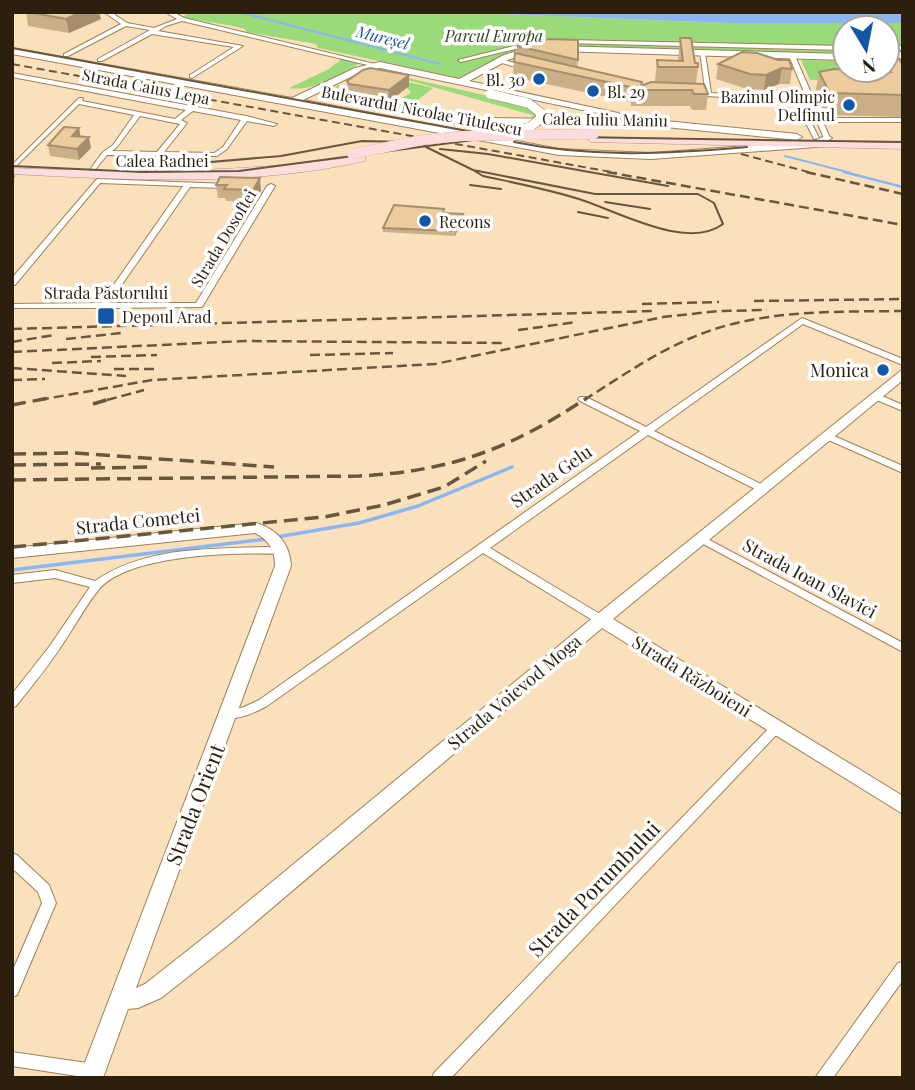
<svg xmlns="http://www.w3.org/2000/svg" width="915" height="1090" viewBox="0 0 915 1090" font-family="'Playfair Display',serif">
  <rect width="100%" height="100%" fill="#fbe0bc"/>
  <!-- green -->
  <path fill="#9ada79" d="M184 12H450L727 23H903V54L887 55V28H845V56L535 48 502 56 458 78 318 48 316 44 246 32 245 29C224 23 203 22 182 17L187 14Z
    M343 58 360 63C341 75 312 92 289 88L329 69Z
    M801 60 845 61V70H858L863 81 810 80Z
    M372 70 524 104 537 114 536 118 532 119V115Z
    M391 78 433 88 406 109 323 94 338 85C362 90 390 111 411 92L407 88 408 86Z"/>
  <!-- water -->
  <path fill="#8ab7f2" d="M450 12H903V23H727Z"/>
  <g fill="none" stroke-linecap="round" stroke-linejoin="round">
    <!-- stream-far2 -->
    <path stroke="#8ab7f2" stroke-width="2" d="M239 12 440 64
      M785 156 851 173"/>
    <!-- stream-far1 -->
    <path stroke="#8ab7f2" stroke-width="2.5" d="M844 172 903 187"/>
    <!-- stream -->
    <path stroke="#8ab7f2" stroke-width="3.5" d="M277 537 359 523 418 506 512 467
      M12 570 266 539"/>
    <!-- street-tunnel -->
    <path stroke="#d2b999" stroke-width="6" stroke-dasharray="6 2.5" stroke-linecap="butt" d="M91 80 101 74"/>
    <!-- street casing -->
    <g stroke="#9f8155" stroke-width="2">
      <path id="street" d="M104 12H111L127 23 154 28 177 19 165 12H173L184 18 379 65 376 67 182 21 166 26 158 31 243 46 192 78 190 77V75L234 47 152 34 102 61H98V59L150 30 126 26 68 56H64V54L121 24Z
        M567 40 845 46V50L565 43V41Z
        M530 42 532 43V45L461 62 458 60Z
        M887 46H903V50H887Z
        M700 52 705 53 711 93 797 97 800 99 809 118H815L789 56 792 54 795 56 822 118H903V122H823L830 138 827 140 824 138 817 122H811L819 138 814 139 795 101 706 96Z
        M500 59 530 67 531 68 528 70 498 62 497 61Z
        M12 73 246 116 277 124 274 126 247 121 227 149 217 156 107 155 95 170H91V168L103 152 113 145 134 115 79 104 16 166 14 165V163L79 98H83L82 101 175 119 186 110 12 77ZM193 111 241 120 223 147 214 153 164 152 187 123 181 120ZM140 116 180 124 157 152 112 151 117 147Z
        M98 179 228 184 232 186 228 188 190 187 109 303H196L267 186 271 184 275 186 202 307 105 308 102 309 99 308H12V304L101 303 183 186 100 183 15 285H12V278L96 180Z
        M802 318 903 359V365L803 324 654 431 765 486 766 488 765 490H757L648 435 490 548 605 617 607 620 605 623H597L483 553 267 706C254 713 239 720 224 718L222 715 224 712 244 707 259 700 640 431 580 401 578 399 580 397H586L646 427Z
        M875 393 903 405V411L872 398 870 396Z
        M827 433 903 466V473L824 438 822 436Z
        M700 535 903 643V652L696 540 695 538 696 536Z
        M265 547 281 548 286 551 281 554C236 552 132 554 100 588 88 602 75 626 64 642 50 664 33 685 16 706L12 707V694L49 647 90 587 55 578 12 583V575L55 570 95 581C144 547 208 549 265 547Z
        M776 723 780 725 782 728 780 731 451 1078H432L434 1073 772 725Z
        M12 853 17 855 49 885 56 903 17 995 12 997V972L42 903 38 892 12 868Z
        M903 962V980L833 1078H815L898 963Z
        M12 1052 94 1064 100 1066 102 1071 100 1076 90 1078 12 1066Z"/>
    </g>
    <!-- secondary casing -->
    <g stroke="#9f8155" stroke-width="2">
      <path id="secondary" d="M535 46 539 49 538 51 510 59 469 81 618 113 623 116 621 118 380 68 361 72 303 100 559 149 651 153 814 141 827 135 832 138 816 147 651 159 559 155 12 54V48L292 98 355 68 380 62 459 79 504 55Z
        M555 46 845 54V60L558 51 554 48Z
        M903 52V58L887 59V53Z
        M432 114 481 118 655 120 797 134 802 137 797 140 655 126 481 124 429 119V115Z
        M903 369V380L613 619 903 796V814L602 628 232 942 161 998 138 1008 128 1009 103 1078H79L275 566C275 550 269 540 255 533L12 558V548L256 523C277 529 290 544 291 566L136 988 145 984 216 928 595 616Z"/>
    </g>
    <!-- primary casing -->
    <g stroke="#b38b86" stroke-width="1">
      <path id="primary" d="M594 137 903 143V149L590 142 588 140Z
        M361 156 365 157V161C251 187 128 180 12 174V168C130 173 245 173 361 156Z"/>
    </g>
    <!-- street -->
    <use href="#street" fill="#fff" fill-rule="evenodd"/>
    <!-- secondary -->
    <use href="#secondary" fill="#fff" fill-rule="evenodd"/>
    <!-- primary -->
    <use href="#primary" fill="#fddcdd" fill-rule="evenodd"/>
    <!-- tram -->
    <path stroke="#68573f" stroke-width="2" d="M12 48 473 132
      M463 125 512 126
      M514 142C592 158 668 154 747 147
      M424 146 473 170
      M440 149 488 154 668 186
      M187 164 281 156 362 141 405 142
      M12 166 142 172 239 171 503 136 903 142
      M473 170 595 194H698L714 203 723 224C687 251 617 211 579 199 547 189 515 183 483 176Z
      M470 185 501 189
      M605 202 650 209
      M578 212 608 218"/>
    <!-- rail-far2 -->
    <path stroke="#68573f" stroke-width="2" stroke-dasharray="8 4.5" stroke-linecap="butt" d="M12 64 617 173
      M741 154 812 173"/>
    <!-- rail-far1 -->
    <path stroke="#68573f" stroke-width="2.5" stroke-dasharray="10 5" stroke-linecap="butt" d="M607 172 903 225
      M806 172 903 194
      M754 301 903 299
      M642 304 719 302
      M12 329 654 311
      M518 330 577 322
      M66 339 121 333
      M12 342 54 335
      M12 352 245 341 504 343
      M310 355 393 353
      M91 357 157 355
      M52 363 101 361
      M12 368 126 376
      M114 369H154
      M12 380 45 379
      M39 400 152 380 435 364 663 317 719 311 767 310
      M107 400 144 390
      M584 400C619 378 653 354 691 338 757 309 833 312 903 311"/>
    <!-- rail -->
    <path stroke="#68573f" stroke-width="3.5" stroke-dasharray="14 7" stroke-linecap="butt" d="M93 404 113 398
      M12 405 49 398
      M12 454 75 453 274 467
      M12 465 101 464
      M91 468 154 467
      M12 480 359 476C453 471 509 449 587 398
      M12 547 324 517 384 505 444 487 486 461"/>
    <!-- secondary-bridge casing -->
    <g stroke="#9f8155" stroke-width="10" stroke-linecap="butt">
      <path id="secondary-bridge" d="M490 94 528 103 541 113 540 119 530 127 505 133"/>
    </g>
    <!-- primary-bridge casing -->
    <g stroke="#b38b86" stroke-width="10" stroke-linecap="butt">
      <path id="primary-bridge" d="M352 154 422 140 462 136 594 134"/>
    </g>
    <!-- secondary-bridge -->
    <use href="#secondary-bridge" stroke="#fff" stroke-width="9"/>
    <!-- primary-bridge -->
    <use href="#primary-bridge" stroke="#fddcdd" stroke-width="10"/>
  </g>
  <!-- wall -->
  <path fill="#cbaf87" d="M26 12 101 19 69 33 28 26Z
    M680 38 698 67 696 84 708 94 706 110H692L690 106H631V102L513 77 514 62 517 54V46L578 60 577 68 641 86 655 82 657 60 678 61Z
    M887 46 903 65V117L826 115 815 94 819 72 887 70Z
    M718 64 792 69 790 84H779L764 90 747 89 716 79Z
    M409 75V86L389 102 350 95 348 92 347 81Z
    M79 128 80 136 91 148 79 160 50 156 48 145Z
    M220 177 261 191 254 202 226 201 225 198H218L216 185Z
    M444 209V213L463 218 455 236 383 232V228Z"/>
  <!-- shaded-wall -->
  <path fill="#a58e6e" d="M81 12H99L101 19 69 33 66 19Z
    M782 68 779 84 764 90 766 75Z
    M409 75V86L389 102V90Z
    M79 128 81 139 72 136Z
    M89 137 91 148 79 160 77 149Z
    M13 169 15 177 12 180V170Z
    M260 178 261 191 254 202 253 190Z
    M463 214V218L455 236V231Z"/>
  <!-- building -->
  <path fill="#eccb9d" stroke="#a58e6e" stroke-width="2" d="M28 12H81L66 19Z
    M680 38H691L695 63H698V67H658L657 60 683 61Z
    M549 39 578 40V60L517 46Z
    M887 46H890L903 65V95L830 93 819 72 834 69 891 72 887 65Z
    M742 52 757 53 778 60H789L792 69 782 68 766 75 750 74 718 64Z
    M515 53 642 82 641 86 651 82 704 84 708 94H694L692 90H632L635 88 514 62Z
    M370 68 409 75 389 90 349 84 347 81 363 70Z
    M64 127 79 128 72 136 89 137 77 149 48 145Z
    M220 177 260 178 253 190 224 189 227 185H216Z
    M394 205 444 209 443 213 463 214 455 231 383 228Z"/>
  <!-- markers -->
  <g fill="#1157a7" stroke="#fff" stroke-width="2.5">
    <circle cx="539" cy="79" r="7"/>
    <circle cx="593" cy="91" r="7"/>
    <circle cx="849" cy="105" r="7"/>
    <circle cx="425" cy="221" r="7"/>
    <rect x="97" y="307" width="18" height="18" rx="3.5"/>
    <circle cx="883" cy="370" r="7"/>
  </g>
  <g text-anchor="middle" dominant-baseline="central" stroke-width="7" stroke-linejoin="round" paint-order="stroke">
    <!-- far-park labels -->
    <g font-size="16" font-style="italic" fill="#2d491d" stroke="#fff">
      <text x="494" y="35">Parcul Europa</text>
    </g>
    <!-- far-water labels -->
    <g font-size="16" font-style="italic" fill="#245695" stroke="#fff">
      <text transform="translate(383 37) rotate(14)">Mureșel</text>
    </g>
    <!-- far-poi labels -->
    <g font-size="16" fill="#2c1f0d" stroke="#fff" text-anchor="start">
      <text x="525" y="79" text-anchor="end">Bl. 30</text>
      <text x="607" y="91">Bl. 29</text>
      <text x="835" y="96" text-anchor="end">Bazinul Olimpic<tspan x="835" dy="18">Delfinul</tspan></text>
      <text x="439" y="221">Recons</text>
      <text x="122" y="316">Depoul Arad</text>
    </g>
    <!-- far-street labels -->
    <g font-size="16" fill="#2c1f0d" stroke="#fff">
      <text transform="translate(146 86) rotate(11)">Strada Caius Lepa</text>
      <text transform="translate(422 110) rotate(11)">Bulevardul Nicolae Titulescu</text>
      <text transform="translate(605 119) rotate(1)">Calea Iuliu Maniu</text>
      <text x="162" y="160">Calea Radnei</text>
      <text transform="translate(223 238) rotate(-59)">Strada Dosoftei</text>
      <text x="106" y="292">Strada Păstorului</text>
    </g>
    <!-- poi labels -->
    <g font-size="18" fill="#2c1f0d" stroke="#fff" text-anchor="end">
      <text x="869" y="370">Monica</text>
    </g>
    <!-- street labels -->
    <g font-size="18" fill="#2c1f0d" stroke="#fff">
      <text transform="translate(551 476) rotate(-35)">Strada Gelu</text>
      <text transform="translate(138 521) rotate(-6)">Strada Cometei</text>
      <text transform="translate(810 578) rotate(28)">Strada Ioan Slavici</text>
      <text transform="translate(692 676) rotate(32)">Strada Războieni</text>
      <text transform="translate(514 692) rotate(-40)">Strada Voievod Moga</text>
    </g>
    <!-- near-street labels -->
    <g font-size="21" fill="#2c1f0d" stroke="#fff">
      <text transform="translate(194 804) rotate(-69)">Strada Orient</text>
      <text transform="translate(593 888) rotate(-46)">Strada Porumbului</text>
    </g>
  </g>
  <!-- border -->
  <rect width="915" height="1090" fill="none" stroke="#2c1f0d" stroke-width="28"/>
  <!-- north arrow -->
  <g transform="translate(866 49) rotate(170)"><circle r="33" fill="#ffffff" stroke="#aba59e" stroke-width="2"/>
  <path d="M0-5L12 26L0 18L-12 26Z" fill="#1157a7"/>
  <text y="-10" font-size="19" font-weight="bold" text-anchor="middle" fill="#2c1f0d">N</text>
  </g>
</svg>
